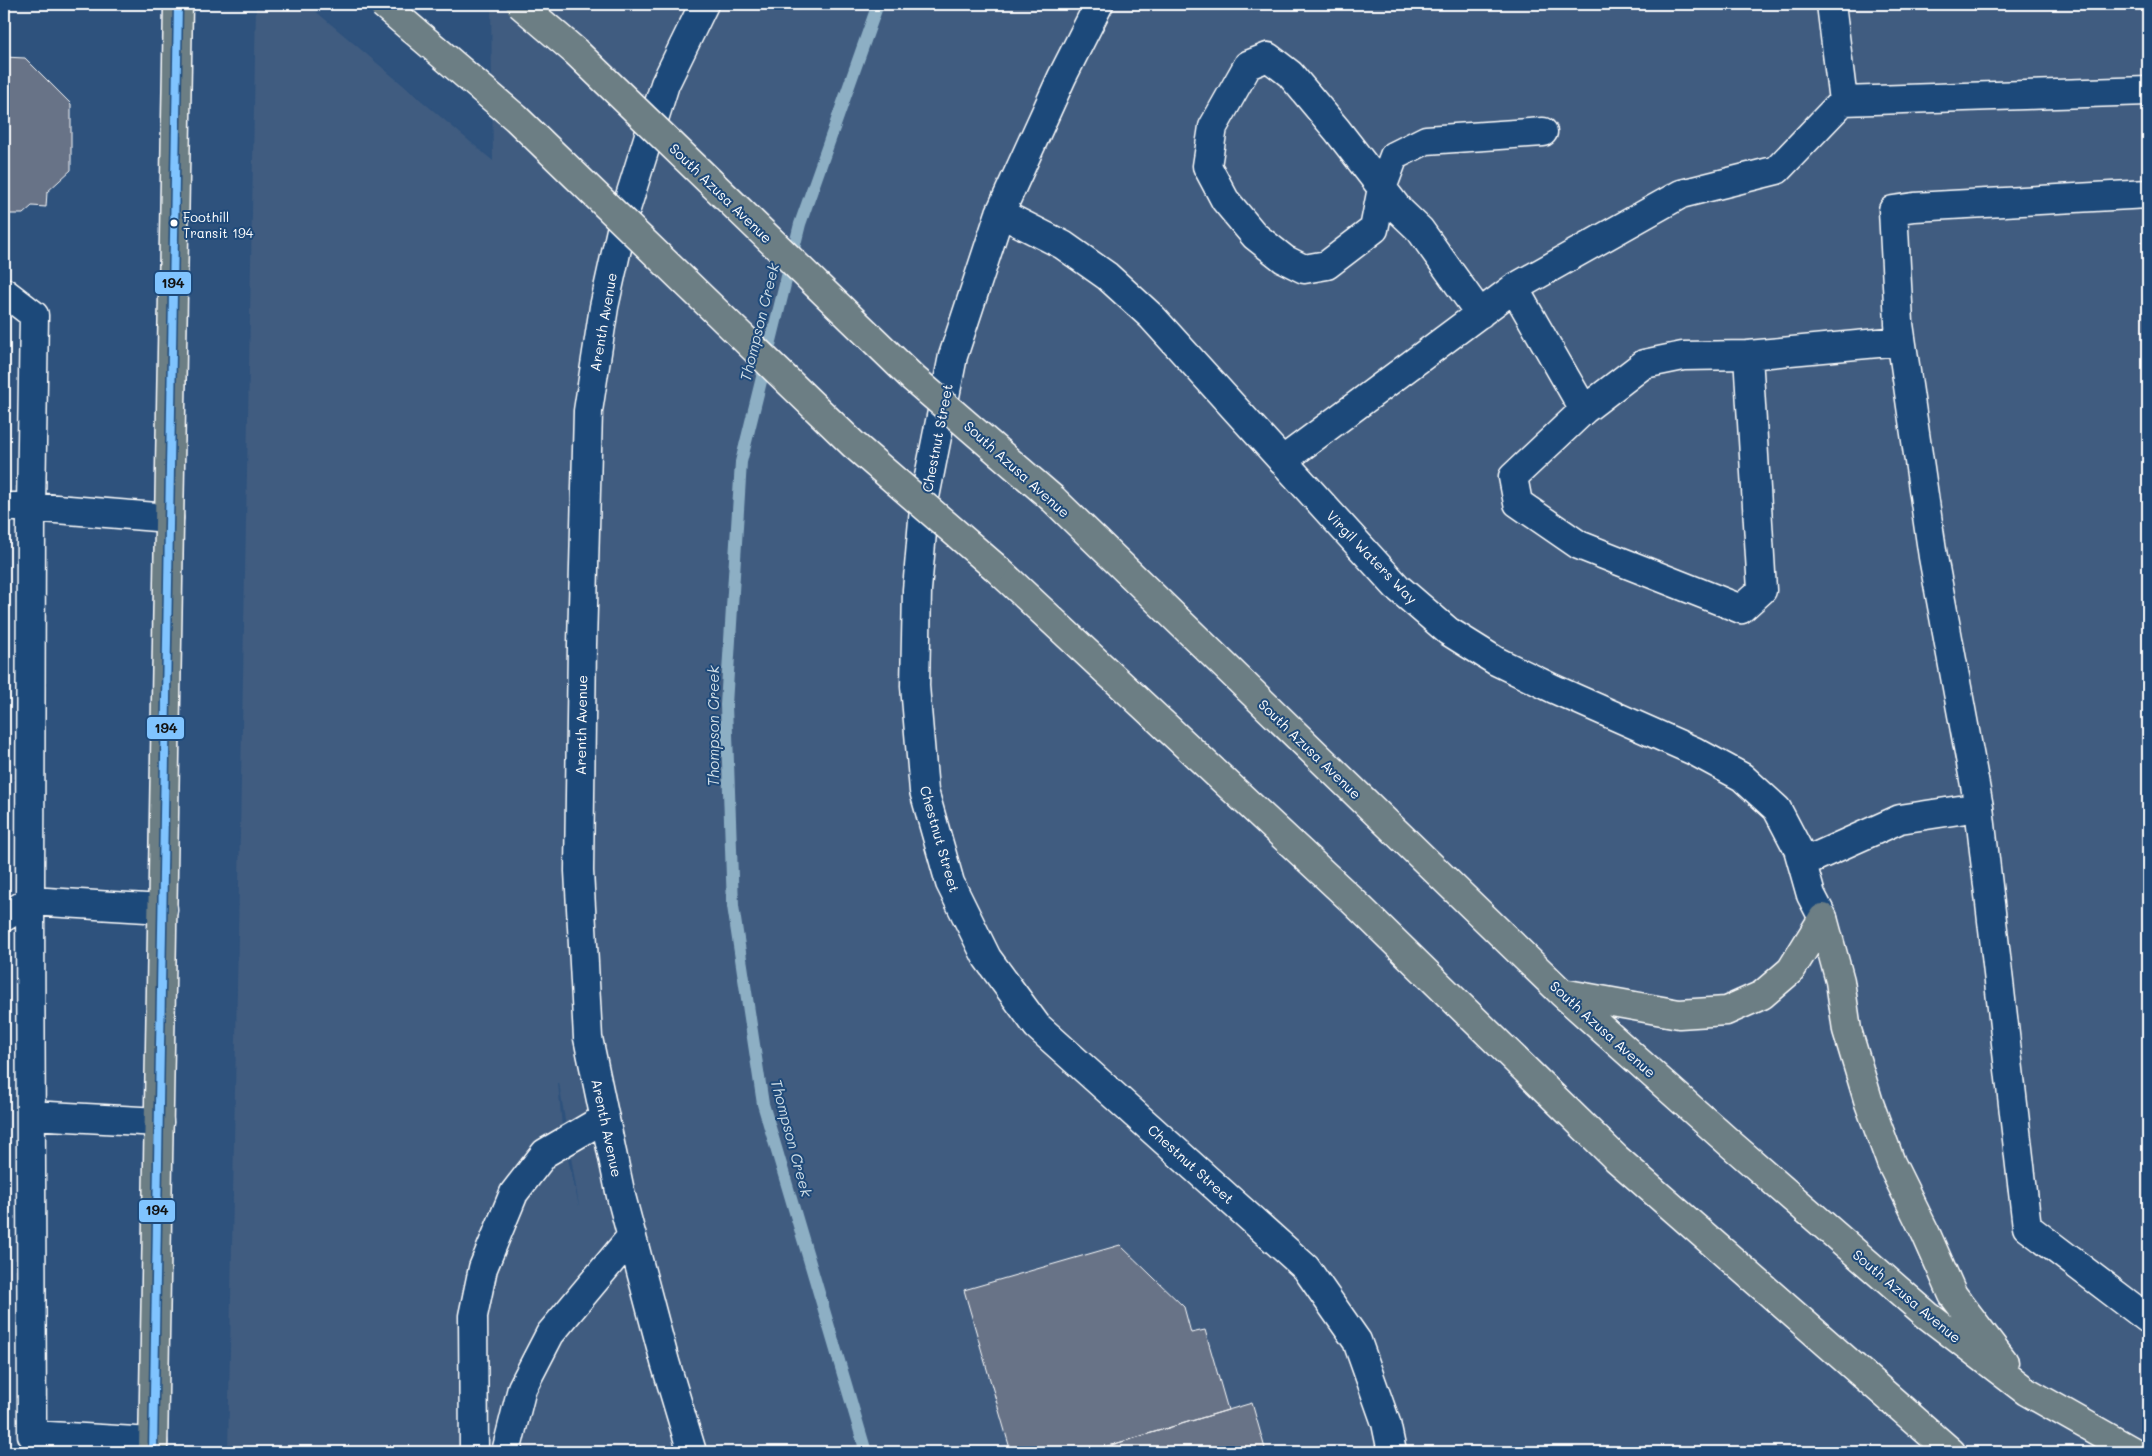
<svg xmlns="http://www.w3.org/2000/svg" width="2152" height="1456" viewBox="0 0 2152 1456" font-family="Mali,sans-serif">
  <rect width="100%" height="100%" fill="#2e527d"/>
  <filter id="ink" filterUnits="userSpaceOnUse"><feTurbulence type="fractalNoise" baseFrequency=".02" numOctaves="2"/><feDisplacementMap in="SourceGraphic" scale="10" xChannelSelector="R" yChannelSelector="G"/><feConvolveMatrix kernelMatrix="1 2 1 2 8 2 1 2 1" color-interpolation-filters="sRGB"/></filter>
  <g filter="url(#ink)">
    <!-- built -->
    <path fill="#3f5c80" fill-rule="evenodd" d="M256 4H307L493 161 491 4H2148V1452H228ZM558 1083H559L579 1206 563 1138Z"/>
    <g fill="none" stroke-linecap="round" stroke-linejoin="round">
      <!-- stream -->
      <path stroke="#8dafc4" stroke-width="12" d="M866 1452 763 1104 733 906 726 705 741 462 800 224 878 4"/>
    </g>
    <!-- building -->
    <path fill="#687387" stroke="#fff" d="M4 57 25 58 71 104V170L47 192 46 207 32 206 23 214H4Z
      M1120 1245 1184 1307 1191 1333 1205 1330 1228 1410 1088 1452H1011L964 1290Z
      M1252 1403 1266 1452H1088L1228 1410Z"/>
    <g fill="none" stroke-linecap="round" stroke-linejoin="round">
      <!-- minor casing -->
      <g stroke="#fff" stroke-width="31">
        <path id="minor" d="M1099 4 1062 77 1000 213 953 356 925 497 917 590 915 686 924 791 950 883 987 958 1037 1026 1306 1268 1357 1341 1386 1423 1392 1452
          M1843 101 2148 91
          M1000 213 1063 245 1107 276 1152 317 1397 587 1448 631 1496 661 1554 689 1694 751 1742 777 1777 809 1798 849 1811 895 1823 918
          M1514 288 1681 194 1777 170 1843 101 1831 4
          M4 292 34 315 31 507 169 518
          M1480 314 1420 230 1399 210 1337 130 1290 74 1268 57 1248 65 1213 127 1207 166 1225 200 1255 236 1284 259 1304 269 1327 265 1374 229 1382 188 1394 156 1426 140 1543 132
          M1899 324 1933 557 1979 807
          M1584 410 1644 364 1683 356 1748 355
          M1282 461 1514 288 1584 410 1513 477 1518 503 1579 545 1741 609 1762 590 1748 355 1900 341 1893 210 1914 207 2148 194
          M4 507H31L30 901 163 909
          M1802 863 1900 819 1979 807 2027 1227 2148 1319
          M30 901 32 1435 153 1442
          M4 917 30 901
          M31 1115 159 1122
          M474 1452 473 1316 483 1268 514 1193 545 1153 605 1118
          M506 1452 522 1388 550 1334 632 1236
          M692 1452 665 1362 621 1196 588 1038 579 871 582 645 588 411 604 307 625 212 665 84 704 4"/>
      </g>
      <!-- major casing -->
      <g stroke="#fff" stroke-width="31">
        <path id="major" d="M1053 499 1562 993 1733 1146 1927 1315 2026 1391 2134 1452
          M995 567 1354 902 1616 1158 1951 1452
          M1823 918 1840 981 1847 1030 1869 1103 1891 1163 1926 1234 1953 1295 2004 1362
          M1562 993 1679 1014 1726 1011 1762 995 1791 970 1823 918
          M153 1452 178 4"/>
      </g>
      <!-- minor -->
      <use href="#minor" stroke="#1f4a7a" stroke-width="28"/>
      <!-- major -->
      <use href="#major" stroke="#6c7e84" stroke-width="28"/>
      <!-- major-bridge casing -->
      <g stroke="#fff" stroke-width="31" stroke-linecap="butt">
        <path id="major-bridge" d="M383 4 516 118 854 445 995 567
          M520 4 576 52 914 379 1053 499"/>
      </g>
      <!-- major-bridge -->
      <use href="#major-bridge" stroke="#6c7e84" stroke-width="28"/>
      <!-- bus-1 casing -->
      <g stroke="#1f4a7a" stroke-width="11">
        <path id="bus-1" d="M153 1452 178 4"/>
      </g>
      <!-- bus-1 -->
      <use href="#bus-1" stroke="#80c4ff" stroke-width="8"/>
    </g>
  </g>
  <!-- markers -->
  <circle fill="#fff" stroke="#1f4a7a" stroke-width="2" cx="174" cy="223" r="4.5"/>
  <g text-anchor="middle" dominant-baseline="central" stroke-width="4" stroke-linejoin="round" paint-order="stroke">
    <!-- bus labels -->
    <g font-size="13" fill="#fff" stroke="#1f4a7a" text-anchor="start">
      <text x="183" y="216">Foothill<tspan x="183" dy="16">Transit 194</tspan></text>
    </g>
    <!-- street labels -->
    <g font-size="14" fill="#fff" stroke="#1f4a7a">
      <text transform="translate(721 193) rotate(44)">South Azusa Avenue</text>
      <text transform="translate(603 322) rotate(-80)">Arenth Avenue</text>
      <text transform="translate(937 438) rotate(-79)">Chestnut Street</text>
      <text transform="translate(1017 469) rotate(42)">South Azusa Avenue</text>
      <text transform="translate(1372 557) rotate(46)">Virgil Waters Way</text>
      <text transform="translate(581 725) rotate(-89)">Arenth Avenue</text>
      <text transform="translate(1310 749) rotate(44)">South Azusa Avenue</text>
      <text transform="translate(940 839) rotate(74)">Chestnut Street</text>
      <text transform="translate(1603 1029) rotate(42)">South Azusa Avenue</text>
      <text transform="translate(607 1128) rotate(78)">Arenth Avenue</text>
      <text transform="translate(1191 1164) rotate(42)">Chestnut Street</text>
      <text transform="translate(1907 1296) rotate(40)">South Azusa Avenue</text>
    </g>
    <!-- water labels -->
    <g font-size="15" font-style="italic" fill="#d0dee6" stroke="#1f4a7a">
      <text transform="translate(759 322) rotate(-76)">Thompson Creek</text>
      <text transform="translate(713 726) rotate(-90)">Thompson Creek</text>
      <text transform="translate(792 1138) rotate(75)">Thompson Creek</text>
    </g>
  </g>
  <g stroke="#1f4a7a" stroke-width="2">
    <rect x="154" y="271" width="38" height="24" rx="5" fill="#80c4ff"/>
    <rect x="146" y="716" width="39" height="24" rx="5" fill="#80c4ff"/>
    <rect x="138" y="1199" width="38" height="24" rx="5" fill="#80c4ff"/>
  </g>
  <g font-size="14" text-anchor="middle" font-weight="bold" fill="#111">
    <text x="173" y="288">194</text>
    <text x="166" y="733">194</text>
    <text x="157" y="1215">194</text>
  </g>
  <!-- margin -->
  <rect width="2152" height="1456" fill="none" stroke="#1f4a7a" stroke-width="20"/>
  <rect x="10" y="10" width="2132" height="1436" fill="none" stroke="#fff" stroke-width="2" filter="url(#ink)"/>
</svg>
